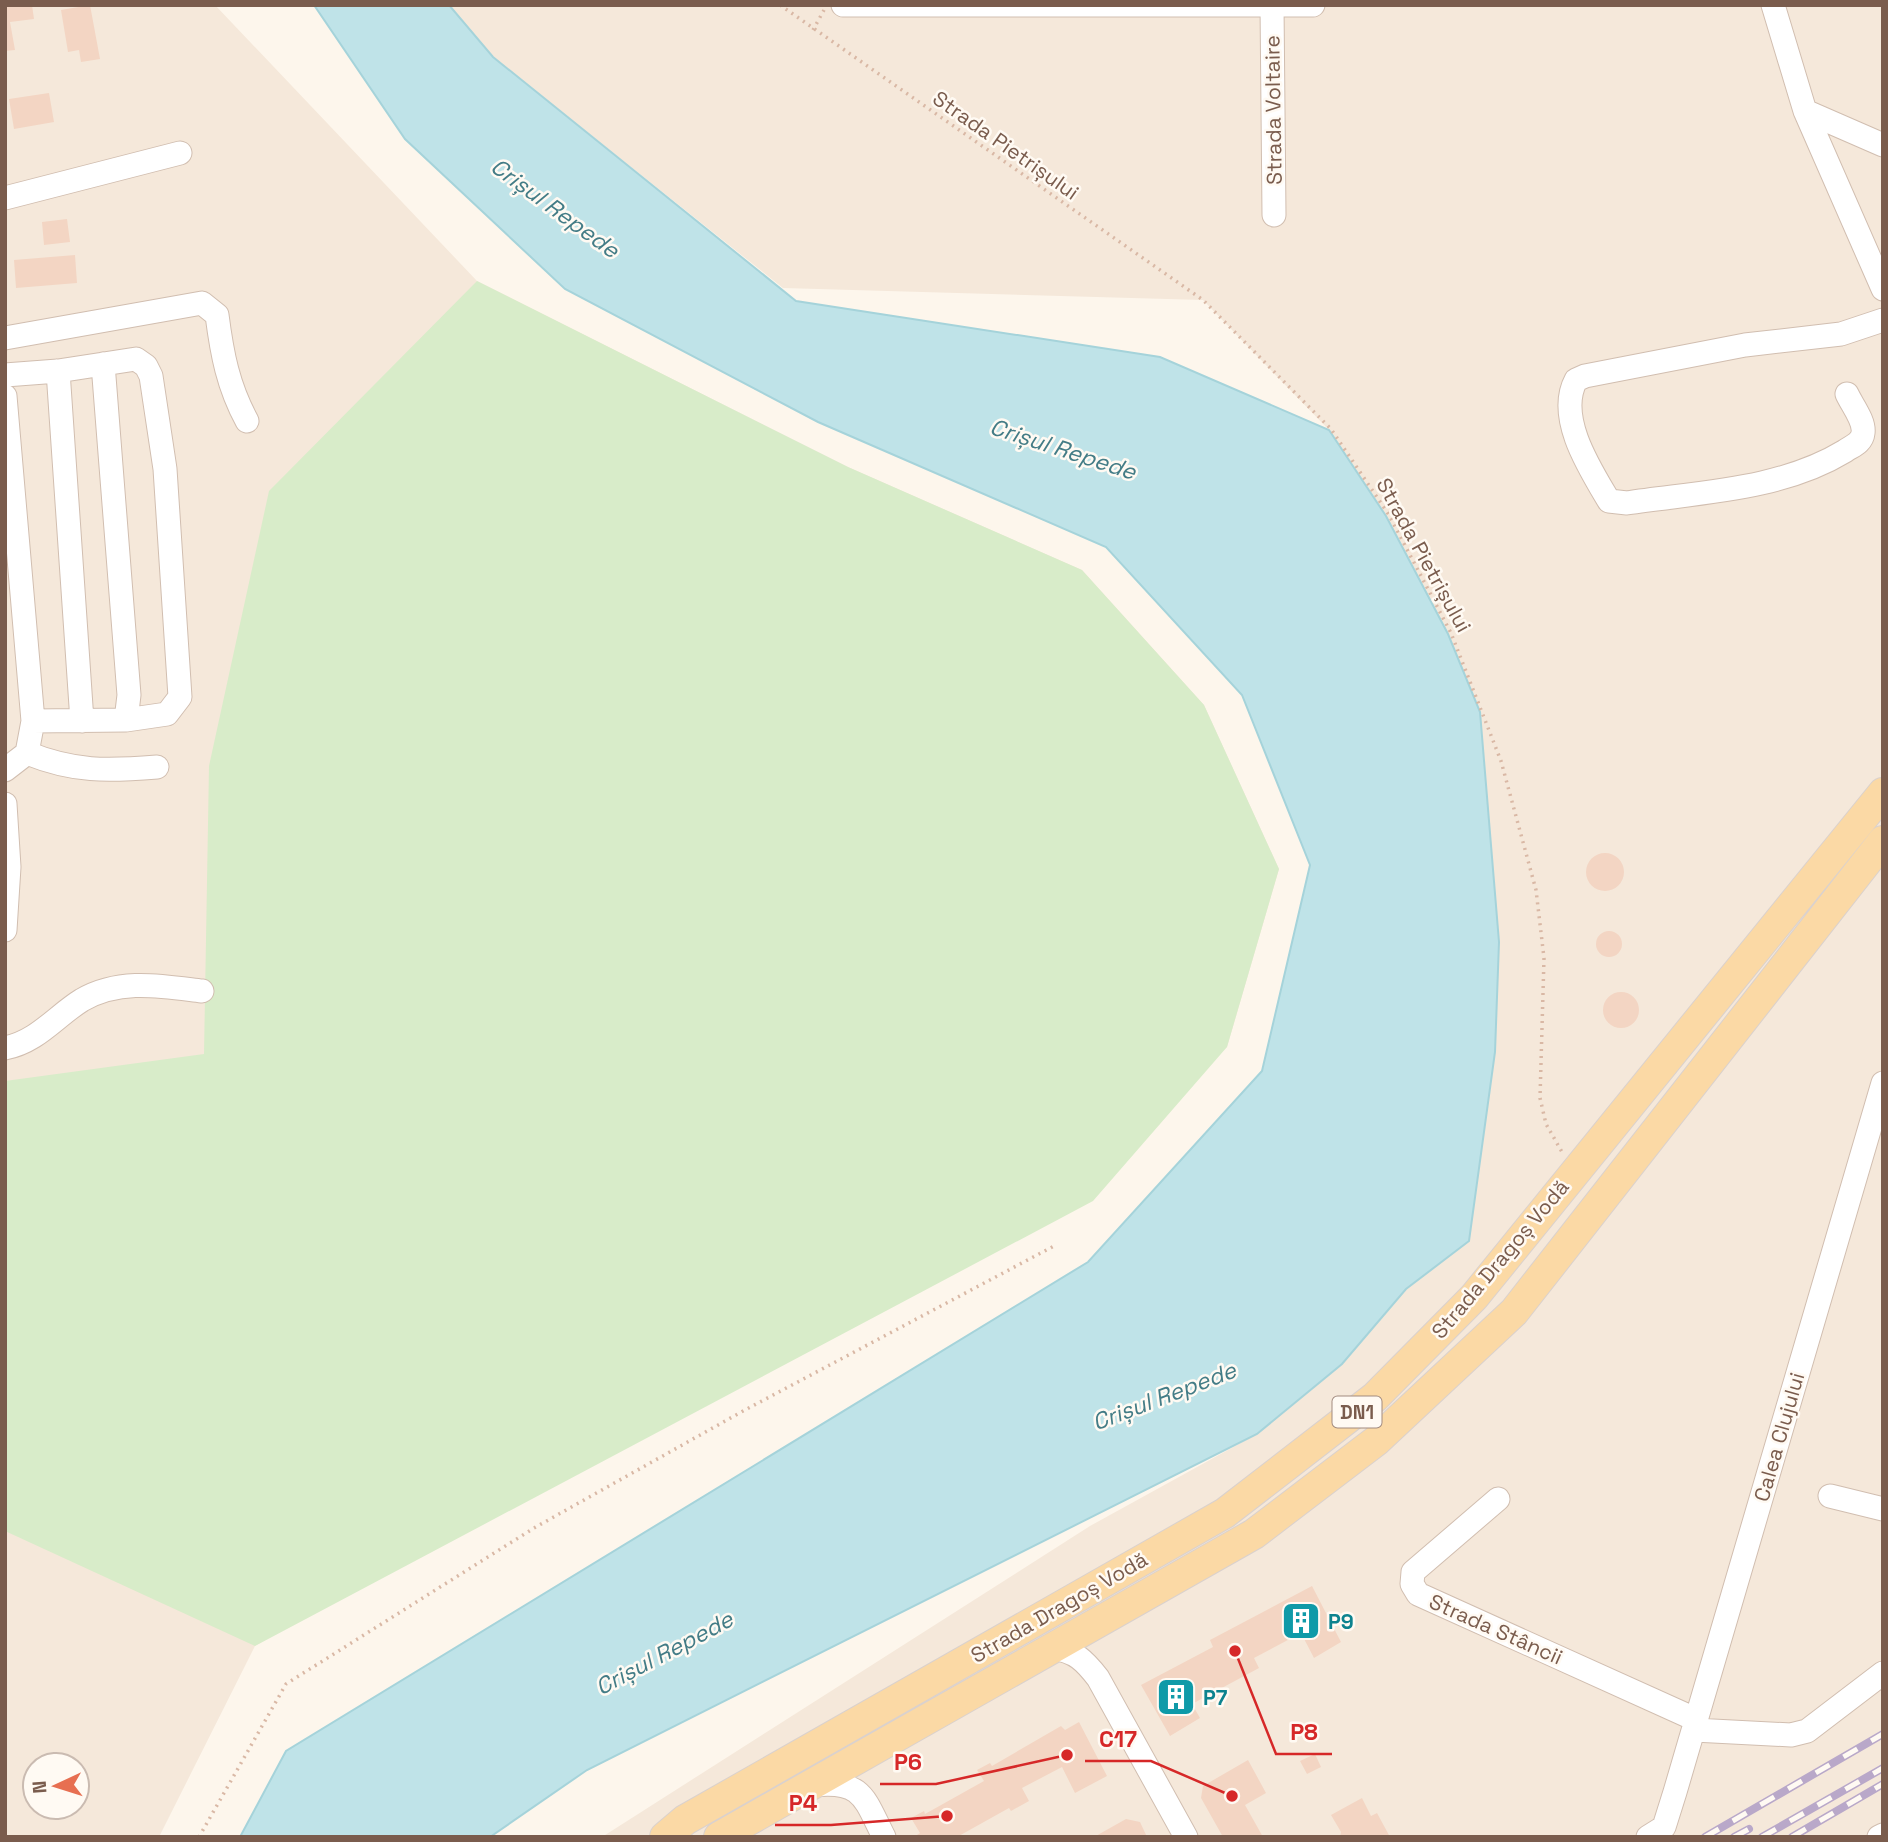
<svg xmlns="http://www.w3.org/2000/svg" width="1888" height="1842" viewBox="0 0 1888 1842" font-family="'Space Grotesk',sans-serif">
  <rect width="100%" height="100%" fill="#fdf6ec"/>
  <!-- residential -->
  <path fill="#f5e8da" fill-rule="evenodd" d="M5 5H215L477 281 848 467 1082 570 1204 705 1279 869 1227 1047 255 1646 159 1837H5ZM35 1765H77V1807H35Z
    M449 5H1883V1837H602L1090 1526 1257 1434 1342 1364 1406 1289 1469 1241 1495 1052 1499 942 1480 712 1448 634 1386 516 1329 430 1203 300 783 288 493 57Z"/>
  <!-- green -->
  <path fill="#d8ecc9" d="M477 281 848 467 1082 570 1204 705 1279 869 1227 1047 1093 1201 255 1646 5 1531V1081L204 1054 209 766 269 491Z"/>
  <!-- water -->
  <path fill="#bfe3e8" stroke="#a5d3da" stroke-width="2" d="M314 5H449L493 57 796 301 1160 357 1329 430 1386 516 1448 634 1480 712 1499 942 1495 1052 1469 1241 1406 1289 1342 1364 1257 1434 587 1770 490 1837H240L286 1751 1088 1262 1262 1071 1310 865 1242 695 1106 547 818 422 565 289 405 139Z"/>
  <!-- building -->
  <path fill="#f3d5c3" d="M5 5H32L34 19 10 22 15 50 5 51Z
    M90 5 100 59 81 62 79 50 68 52 61 10Z
    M49 93 54 122 14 129 9 99Z
    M67 219 70 242 44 245 42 222Z
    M75 255 77 283 16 288 14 260Z
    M1586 872a19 19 0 1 1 38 0a19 19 0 1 1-38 0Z
    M1596 944a13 13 0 1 1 26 0a13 13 0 1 1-26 0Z
    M1603 1010a18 18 0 1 1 36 0a18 18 0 1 1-36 0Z
    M1312 1586 1341 1642 1314 1658 1301 1633 1254 1658 1259 1668 1192 1704 1200 1718 1170 1736 1141 1685 1213 1647 1210 1640Z
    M1079 1722 1107 1776 1075 1793 1062 1767 1022 1788 1029 1801 1011 1811 1009 1808 957 1837H914L920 1833 911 1818 924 1811 925 1814 984 1781 977 1770 990 1763 992 1766 1061 1726 1065 1730Z
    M1315 1754 1321 1767 1307 1774 1300 1761Z
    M1248 1760 1266 1793 1245 1805 1263 1837H1223L1201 1798 1203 1786Z
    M1362 1798 1371 1816 1377 1813 1390 1837H1340L1341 1832 1331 1815Z
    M1126 1819 1140 1822 1147 1837H1094Z"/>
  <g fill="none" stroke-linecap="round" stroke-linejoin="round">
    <!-- minor casing -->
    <g stroke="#d1beb0" stroke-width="25">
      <path id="minor" d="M843 5H1313
        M1272 5 1274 215
        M1773 5 1805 111 1883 289
        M1805 111 1883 145
        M5 198 180 153
        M5 338 202 303 217 315C222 354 228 386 247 421
        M103 364 129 695 126 720
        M58 371 82 721
        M5 375 58 371 136 359 146 366 151 376 165 469 180 697 167 714 126 720 33 721
        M1847 394C1852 405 1865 421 1863 433 1862 443 1852 446 1845 451 1781 490 1700 492 1627 503L1609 501C1590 469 1556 417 1576 380L1585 376 1745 345 1841 334 1883 320
        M5 396 33 721 27 753 5 770
        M27 753C74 772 107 771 157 767
        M5 804 9 867 5 930
        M5 1048C37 1042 56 1016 82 1000 120 978 161 986 202 991
        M1830 1496 1883 1509
        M1498 1499 1413 1572 1412 1584 1418 1594 1697 1720
        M1053 1648C1076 1652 1084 1660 1098 1678L1186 1837
        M1694 1730 1791 1735 1807 1731 1883 1673
        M814 1785C863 1780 864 1798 884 1837
        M1648 1837 1664 1827 1675 1792 1883 1083
        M1879 1837 1883 1835"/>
    </g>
    <!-- major casing -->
    <g stroke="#dad1cd" stroke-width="32">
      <path id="major" d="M665 1837 685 1820 1225 1513 1375 1397 1474 1297 1883 793
        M719 1837 1254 1534 1376 1441 1514 1312 1883 841"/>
    </g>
    <!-- path -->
    <path stroke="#d9b8a5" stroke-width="3.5" stroke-dasharray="2 5" stroke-linecap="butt" d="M780 5 1203 300 1331 429 1389 515 1451 633 1501 761 1536 890 1544 958 1540 1098 1546 1124 1562 1152
      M813 30 824 10
      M199 1837 286 1684 534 1528 743 1411 1054 1246"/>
    <!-- minor -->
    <use href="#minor" stroke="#fff" stroke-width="23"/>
    <!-- major -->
    <use href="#major" stroke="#fbd9a5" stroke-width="30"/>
    <!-- rail casing -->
    <g stroke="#b9a8c9" stroke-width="8">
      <path id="rail" d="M1705 1837 1883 1734
        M1734 1837 1749 1829
        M1762 1837 1883 1768
        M1792 1837 1883 1784"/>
    </g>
    <!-- rail -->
    <use href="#rail" stroke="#fffaf3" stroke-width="5" stroke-dasharray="16" stroke-linecap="butt"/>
  </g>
  <!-- icons -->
  <defs>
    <g id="building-square" transform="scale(2.0125)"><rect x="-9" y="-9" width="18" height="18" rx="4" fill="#0f9aa8" stroke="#fffaf3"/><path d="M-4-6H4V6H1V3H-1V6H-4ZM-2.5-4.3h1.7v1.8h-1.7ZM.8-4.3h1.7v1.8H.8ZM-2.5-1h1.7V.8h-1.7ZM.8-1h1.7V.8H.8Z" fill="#fff"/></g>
  </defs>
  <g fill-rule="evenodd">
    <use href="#building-square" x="1301" y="1621"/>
    <use href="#building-square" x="1176" y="1697"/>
  </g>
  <g text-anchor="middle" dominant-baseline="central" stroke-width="5" stroke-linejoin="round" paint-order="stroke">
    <!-- shield labels -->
    <rect fill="#fffaf3" stroke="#a28b7f" stroke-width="2" x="1332.5" y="1396.5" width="49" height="31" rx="5"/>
    <g font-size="19" font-weight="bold" fill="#7a5c4d">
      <text x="1357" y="1412">DN1</text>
    </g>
    <!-- street labels -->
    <g font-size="21" fill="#7a5c4d" stroke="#fffaf3">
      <text transform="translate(1273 110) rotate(-91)">Strada Voltaire</text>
      <text transform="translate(1006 145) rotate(35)">Strada Pietrișului</text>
      <text transform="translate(1424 555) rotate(61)">Strada Pietrișului</text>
      <text transform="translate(1500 1259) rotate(-50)">Strada Dragoș Vodă</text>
      <text transform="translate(1779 1437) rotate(-74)">Calea Clujului</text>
      <text transform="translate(1059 1607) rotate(-30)">Strada Dragoș Vodă</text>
      <text transform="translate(1496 1629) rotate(24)">Strada Stâncii</text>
    </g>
    <!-- culture labels -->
    <g font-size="21" font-weight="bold" fill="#0d838f" stroke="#fffaf3" text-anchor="start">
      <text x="1328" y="1621">P9</text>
      <text x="1203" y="1697">P7</text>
    </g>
    <!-- water labels -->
    <g font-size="23" font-style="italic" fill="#437c86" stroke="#fffaf3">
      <text transform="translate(555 208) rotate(36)">Crișul Repede</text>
      <text transform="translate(1063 449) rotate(18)">Crișul Repede</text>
      <text transform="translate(1164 1396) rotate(-21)">Crișul Repede</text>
      <text transform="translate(664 1653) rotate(-28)">Crișul Repede</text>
    </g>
  </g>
  <!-- callouts -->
  <path fill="none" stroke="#d62828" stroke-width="2.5" d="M1235 1651L1276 1754H1332M1232 1796L1151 1761H1085M1067 1755L936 1784H880M947 1816L831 1825H775"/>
  <g fill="#d62828" stroke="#fffaf3" stroke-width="2.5">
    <circle cx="1235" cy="1651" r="7"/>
    <circle cx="1232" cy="1796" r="7"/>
    <circle cx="1067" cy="1755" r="7"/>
    <circle cx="947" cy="1816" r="7"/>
  </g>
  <g font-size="23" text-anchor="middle" font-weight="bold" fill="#d62828" stroke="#fffaf3" stroke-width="5" stroke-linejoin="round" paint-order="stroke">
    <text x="1304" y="1740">P8</text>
    <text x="1118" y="1747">C17</text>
    <text x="908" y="1770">P6</text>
    <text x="803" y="1811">P4</text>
  </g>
  <!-- border -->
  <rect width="1888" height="1842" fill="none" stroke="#7a5c4d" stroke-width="14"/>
  <!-- north arrow -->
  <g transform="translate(56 1786) rotate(266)"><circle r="33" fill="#fffaf3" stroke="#cabbb1" stroke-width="2"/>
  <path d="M0-5L12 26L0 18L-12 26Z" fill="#e76f51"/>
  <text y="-10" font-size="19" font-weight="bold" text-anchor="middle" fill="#7a5c4d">N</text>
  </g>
</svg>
